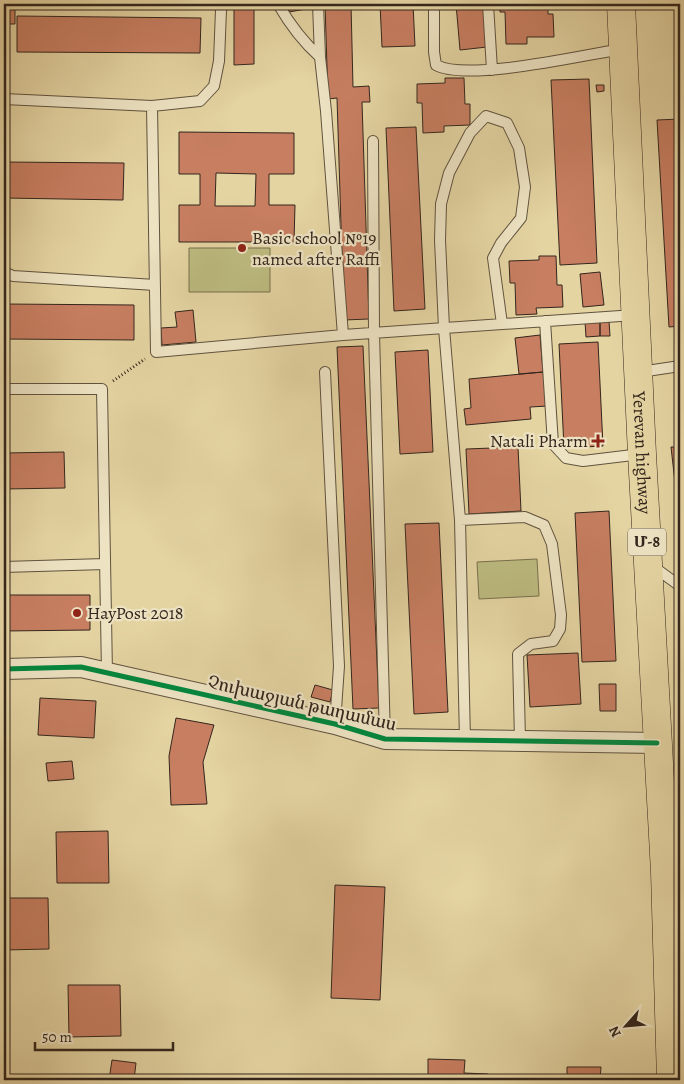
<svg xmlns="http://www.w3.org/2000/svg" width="684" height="1084" viewBox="0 0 684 1084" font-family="Alegreya,'Noto Serif Armenian',serif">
  <rect width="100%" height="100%" fill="#e4d4a2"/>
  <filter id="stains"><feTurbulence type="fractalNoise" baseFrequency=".004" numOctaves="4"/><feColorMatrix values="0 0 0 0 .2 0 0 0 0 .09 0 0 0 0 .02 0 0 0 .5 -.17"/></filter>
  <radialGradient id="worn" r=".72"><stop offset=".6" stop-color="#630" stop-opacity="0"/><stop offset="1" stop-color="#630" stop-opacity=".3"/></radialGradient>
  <!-- green -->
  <path fill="#bcbb80" stroke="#78704e" d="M189 248H270V292H189Z
    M537 559 539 596 479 599 477 562Z"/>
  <!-- building -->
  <path fill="#c77e61" stroke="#34261d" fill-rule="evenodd" d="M4 4H15V24H4Z
    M234 4H254V64L234 65Z
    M288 4H305L306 9 289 12Z
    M325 4H351L353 87 369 86 370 102H362L369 319 344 320 337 98 328 99Z
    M380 4H413L415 46 382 47Z
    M456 4H483L487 47 460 50Z
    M500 4H548V14H553L554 37H527V44H506L505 12H500Z
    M17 16 201 18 200 53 17 52Z
    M445 78H464L465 104H470V125L444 126V132L423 133 422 103H417V84L445 83Z
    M589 79 597 263 560 265 551 80Z
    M596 85H604V91L597 92Z
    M680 119V326L669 327 657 120Z
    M416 127 425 309 394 311 386 128Z
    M179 132 294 133V174H269V205H295L294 242H179V205H200V174H179ZM216 173 256 174 255 206H215Z
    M4 162 124 163 123 200 4 198Z
    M539 256H556L557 285H562L563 307 536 308 537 314 516 315 515 283H510L509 261 539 260Z
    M600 272 604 305 583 307 580 274Z
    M4 304 134 305V340L4 339Z
    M193 310 196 342 162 345 161 328 177 327 175 312Z
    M600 321V336L586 337 585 322Z
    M600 321H609L610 336H600Z
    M540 335 543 372 519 374 515 338Z
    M598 342 603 446 564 448 559 344Z
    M363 346 379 708 353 709 337 347Z
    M428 350 433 452 400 454 395 352Z
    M543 372 548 406 530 407 531 419 466 425 464 409 471 408 469 379Z
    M518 447 521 511 469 514 466 449Z
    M671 447H680V491H676Z
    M64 452 65 488 4 489V453Z
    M680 508V544L676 509Z
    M609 511 616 661 582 662 575 513Z
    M439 523 448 712 414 714 405 524Z
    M4 595H90V630L4 631Z
    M578 653 581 704 530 707 527 655Z
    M599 684H616V711H600Z
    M315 685 333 690 330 702 311 697Z
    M40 698 96 701 94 738 38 735Z
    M176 718 214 725 203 762 207 804 171 805 169 756Z
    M72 761 74 779 48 781 46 763Z
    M6 789 8 807 4 808V790Z
    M108 831 109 883H57L56 832Z
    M335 885 385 887 380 1000 331 998Z
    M4 898H48L49 949 4 950Z
    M68 985H120L121 1036 69 1037Z
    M428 1059 465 1060 464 1073 488 1074V1080H428Z
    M112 1060 136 1063 134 1080H109Z
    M567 1067H601L600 1080H567Z"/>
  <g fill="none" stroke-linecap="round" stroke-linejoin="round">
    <!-- service casing -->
    <g stroke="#60523e" stroke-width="12">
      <path id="service" d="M278 4C289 23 303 42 320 57
        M318 4 320 57 326 111 343 335
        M434 4V52L436 65C467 82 584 55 622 49
        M488 4 492 70
        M4 99 152 106 200 101 214 86 219 61 221 10 223 4
        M152 106 156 352 343 335 635 315
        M373 141 374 333 385 739
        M4 272 13 276 155 285
        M545 321 553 444 566 458 583 461 641 454
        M325 372 339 666 335 724
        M640 372 680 366
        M4 389H102L107 673
        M460 520 525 517 544 525 552 544 561 615 560 629 553 641 531 644 518 654 520 741
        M651 565 680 586
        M4 567 105 564
        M465 740 460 520 444 328 440 240 441 204 449 173 470 133 486 116 507 123 519 148 525 187 521 218 501 243 493 258 502 324"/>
    </g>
    <!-- minor casing -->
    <g stroke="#60523e" stroke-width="22">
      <path id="minor" d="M4 669 81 667 335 724 385 739 657 743"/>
    </g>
    <!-- trunk casing -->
    <g stroke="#34261d" stroke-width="29">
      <g id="trunk">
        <path id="s1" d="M621 4 642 454 665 872 671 1080"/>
      </g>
    </g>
    <!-- path -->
    <path stroke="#34261d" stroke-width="3" stroke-dasharray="1 2.5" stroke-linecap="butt" d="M113 381 145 359"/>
    <!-- service -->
    <use href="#service" stroke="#ede3c3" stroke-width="10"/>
    <!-- minor -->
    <use href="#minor" stroke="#ede3c3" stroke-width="20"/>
    <!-- trunk -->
    <use href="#trunk" stroke="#e4d4a2" stroke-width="28"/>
    <!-- cycleway casing -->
    <g stroke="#ede3c3" stroke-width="8">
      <path id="cycleway" d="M4 669 81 667 335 724 385 739 657 743"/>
    </g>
    <!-- cycleway -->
    <use href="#cycleway" stroke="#00873e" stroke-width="5"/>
  </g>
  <!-- markers -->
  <g fill="#8f2418" stroke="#ede3c3" stroke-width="2">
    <circle cx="242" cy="248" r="5"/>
    <path d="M595.5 433.5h5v5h5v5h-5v5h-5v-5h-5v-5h5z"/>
    <circle cx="77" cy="613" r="5"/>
  </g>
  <g text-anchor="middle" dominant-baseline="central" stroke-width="4.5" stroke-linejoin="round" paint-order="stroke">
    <!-- shield labels -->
    <rect fill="#ede3c3" stroke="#6c5f4f" stroke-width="1" x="628" y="528.5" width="38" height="27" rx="4"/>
    <g font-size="16" font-weight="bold" fill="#34261d">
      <text x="647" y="542">Մ-8</text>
    </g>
    <!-- poi labels -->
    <g font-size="18" fill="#34261d" stroke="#ede3c3" text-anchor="start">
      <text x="252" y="238">Basic school №19<tspan x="252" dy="21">named after Raffi</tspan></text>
      <text x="588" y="441" text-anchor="end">Natali Pharm</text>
      <text x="87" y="613">HayPost 2018</text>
    </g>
    <!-- street labels -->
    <g font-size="18" fill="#34261d" stroke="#ede3c3">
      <text stroke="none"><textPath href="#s1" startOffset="449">Yerevan highway</textPath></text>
      <text transform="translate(302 703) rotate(13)">Չուխաջյան թաղամաս</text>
    </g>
  </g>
  <!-- margin -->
  <rect width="684" height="1084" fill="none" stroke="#e4d4a2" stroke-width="20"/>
  <rect x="5" y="5" width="674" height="1074" fill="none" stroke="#34261d" stroke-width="2.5"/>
  <rect x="10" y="10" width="664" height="1064" fill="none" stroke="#34261d"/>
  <!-- north arrow -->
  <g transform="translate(626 1026) rotate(243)" stroke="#ede3c3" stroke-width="4" paint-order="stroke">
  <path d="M0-4L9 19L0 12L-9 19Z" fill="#34261d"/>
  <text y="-8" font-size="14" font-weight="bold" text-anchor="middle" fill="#34261d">N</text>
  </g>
  <!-- scale -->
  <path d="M35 1042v8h138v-8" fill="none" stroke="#34261d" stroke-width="2.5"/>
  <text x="42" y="1042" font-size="15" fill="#34261d" stroke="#ede3c3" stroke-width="4" paint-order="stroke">50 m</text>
  <rect width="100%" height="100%" filter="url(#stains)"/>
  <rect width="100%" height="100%" fill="url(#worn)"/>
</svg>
